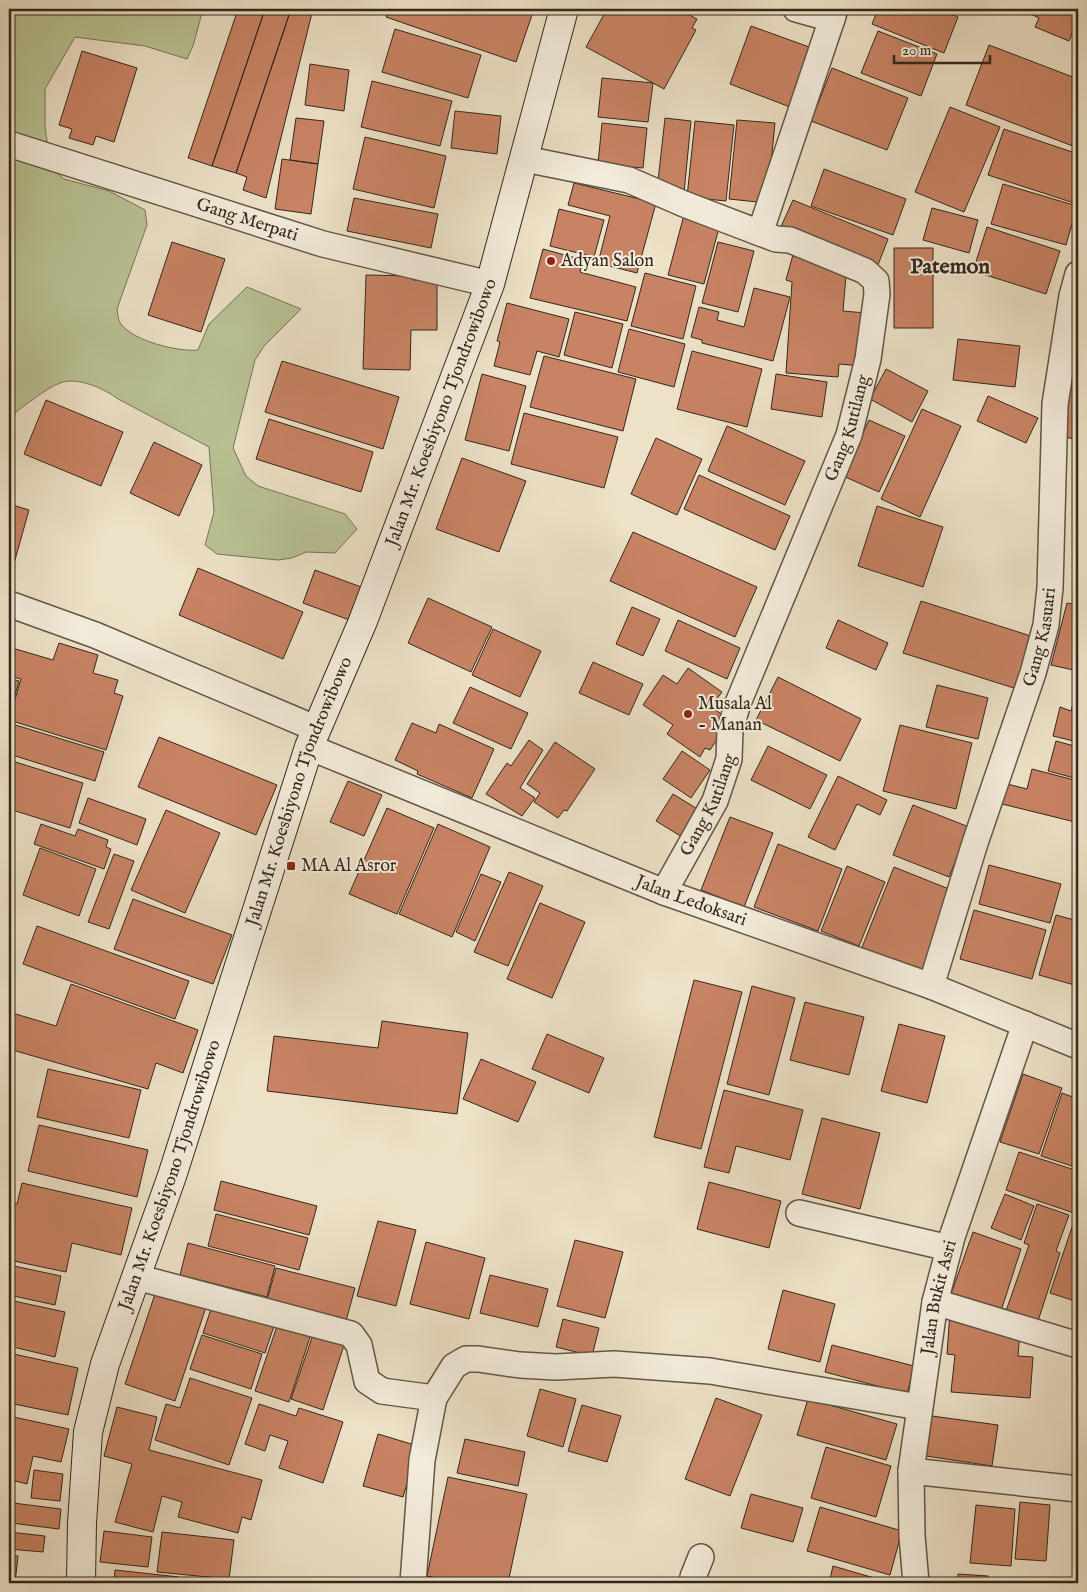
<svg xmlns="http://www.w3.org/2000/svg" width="1087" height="1592" viewBox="0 0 1087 1592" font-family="'IM FELL English',serif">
  <rect width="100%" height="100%" fill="#ede1c7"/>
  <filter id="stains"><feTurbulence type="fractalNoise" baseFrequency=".004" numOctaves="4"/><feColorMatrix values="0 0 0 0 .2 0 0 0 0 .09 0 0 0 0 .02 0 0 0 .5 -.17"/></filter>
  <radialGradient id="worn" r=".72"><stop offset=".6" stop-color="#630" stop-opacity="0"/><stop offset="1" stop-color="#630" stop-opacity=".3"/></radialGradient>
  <!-- green -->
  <path fill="#b9c294" stroke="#767558" d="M9 9H203L193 46 187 59 145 46 75 37 45 89V127L51 168 64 179 109 191 145 210 147 225 117 309C118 314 118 321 121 324 133 341 178 352 198 350L209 324 247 287 301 309 264 346 255 360 233 448 246 476 258 486 345 514 357 529 335 553 306 552 292 558 278 560 217 554 205 545 214 512 209 447 118 399C105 389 77 376 60 383 46 388 22 408 9 417Z"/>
  <!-- building -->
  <path fill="#c88364" stroke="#33281c" d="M238 9H265L212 166 188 158Z
    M265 9H291L236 173 212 166Z
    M291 9H313L266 198 243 190 247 177 236 173Z
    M389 9H534L516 62 386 17Z
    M607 9H678L697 19 692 28 696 30 664 89 586 47Z
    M878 9H939L958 17 944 53 872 24Z
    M1020 9H1078V18L1069 41 1035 27 1039 18Z
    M751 26 812 48 790 107 730 84Z
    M395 29 481 55 468 98 382 72Z
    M878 31 937 54 921 96 861 73Z
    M989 45 1078 79V148L966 105Z
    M82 51 137 68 114 142 96 136 93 145 69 138 72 129 59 125Z
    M310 64 349 70 344 111 305 105Z
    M832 68 908 98 887 150 811 121Z
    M602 78 653 83 648 122 598 117Z
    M372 81 452 101 440 146 361 127Z
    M950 107 1000 127 964 212 915 192Z
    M455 111 501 116 497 154 451 148Z
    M296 118 324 121 318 164 290 160Z
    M665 118 691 121 684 193 657 190Z
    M737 120 775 123 767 203 729 199Z
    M695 121 734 125 726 201 687 197Z
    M602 123 647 128 643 168 598 164Z
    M1004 129 1078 154 1077 204 988 175Z
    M365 137 446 156 434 208 353 189Z
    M282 159 318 164 311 214 275 209Z
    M824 169 906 199 893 235 811 206Z
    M574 183 656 203 637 273 598 263 610 216 568 205Z
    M1003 184 1077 206 1066 245 991 224Z
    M354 198 438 214 431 248 347 231Z
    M793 200 888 239 876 270 779 231Z
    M932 208 978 220 969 253 923 240Z
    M559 209 604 220 594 257 550 246Z
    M684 215 720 224 704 284 668 275Z
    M987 227 1060 251 1046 294 973 271Z
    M172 242 225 259 201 332 148 315Z
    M718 242 754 251 738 312 702 303Z
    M894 248H933V328H894Z
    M543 249 583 260 580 272 636 287 627 321 530 298Z
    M794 251 847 264 843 311 866 313 862 366 839 364 838 377 786 373 792 282 786 280Z
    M645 273 696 286 683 339 631 326Z
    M366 275 413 276V280H437V330H411L410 370 363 369Z
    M754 288 790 297 773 361 702 343V340L691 337 699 307 719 312 717 320 744 327Z
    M507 303 569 319 559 357 537 351 530 375 494 366 500 342 497 341Z
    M575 312 623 324 612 368 564 355Z
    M629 329 685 344 674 387 618 372Z
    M958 339 1020 346 1015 387 953 380Z
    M692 351 762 369 747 427 677 409Z
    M544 356 636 379 623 431 530 407Z
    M282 361 399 397 383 449 265 412Z
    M886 369 928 391 912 422 870 399Z
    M482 374 526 386 509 451 465 440Z
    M776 374 827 382 822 417 771 409Z
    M1073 377 1078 378V440L1061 436Z
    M988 396 1038 418 1026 443 977 421Z
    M46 400 123 432 101 486 24 454Z
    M922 409 961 426 920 517 881 499Z
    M524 413 618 437 604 488 511 464Z
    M269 419 373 452 361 492 256 459Z
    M869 420 905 436 879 492 843 476Z
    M727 426 805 461 785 505 708 471Z
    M656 438 702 459 677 515 631 494Z
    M154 442 202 465 179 516 130 493Z
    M462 458 526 481 499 552 436 529Z
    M699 475 790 516 775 550 684 509Z
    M9 504 29 510 13 567 9 566Z
    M877 506 943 527 923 587 858 566Z
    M1078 521V553H1074Z
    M633 532 757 587 735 637 610 581Z
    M198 568 303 612 283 659 179 615Z
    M315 570 364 588 352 621 303 603Z
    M428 598 492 627 471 672 408 643Z
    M921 601 1034 637 1017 689 903 653Z
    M1067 603 1078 605V671L1051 665Z
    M632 607 660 619 643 656 616 644Z
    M678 620 740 648 727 679 665 651Z
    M838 620 888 643 876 670 826 648Z
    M493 629 541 651 520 697 472 675Z
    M59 643 98 655 93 673 118 680 114 693 123 696 106 750 9 720 21 679 9 676V647L53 660Z
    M593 662 643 684 629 715 579 693Z
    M688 668 722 692 711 707 730 720 710 750 705 748 700 757 667 734 673 725 643 705 663 675 677 684Z
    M778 677 861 719 840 761 756 720Z
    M9 678 19 681 9 716Z
    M1078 684V742L1053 736 1060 707 1071 711Z
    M937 685 988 698 978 739 926 727Z
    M470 687 528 713 511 749 453 723Z
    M9 723 104 752 95 781 9 754Z
    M412 723 436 733 439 724 494 749 472 798 417 774 418 771 395 760Z
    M900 725 972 743 956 809 883 791Z
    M159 737 277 785 256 835 138 787Z
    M529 740 543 750 520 788 535 798 522 816 486 794 507 763 511 766Z
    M1056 741 1078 747V779L1048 771Z
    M555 742 595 769 567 811 564 810 558 818 534 802 540 793 527 784Z
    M768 746 827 775 810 809 751 780Z
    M682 751 710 770 691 798 663 779Z
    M9 760 83 783 70 828 9 809Z
    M1032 769 1078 781V810L1075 822 998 803 1003 783 1027 789Z
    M838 776 887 800 880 815 857 804 835 850 808 837Z
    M348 781 382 795 364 836 330 822Z
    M673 794 704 813 687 840 656 821Z
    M88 798 146 819 137 845 79 823Z
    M913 805 969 827 949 877 893 855Z
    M387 808 434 828 397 914 349 894Z
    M166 810 220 833 185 913 131 890Z
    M730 817 773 833 744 907 701 890Z
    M41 824 75 836 78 829 108 840 106 847 111 849 104 869 34 844Z
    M438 824 490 847 452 937 399 914Z
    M778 844 842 869 818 931 754 907Z
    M40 848 96 869 79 916 23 895Z
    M114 854 134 861 109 929 88 922Z
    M989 865 1061 884 1050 923 979 904Z
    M847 866 885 882 859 946 821 931Z
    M894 867 954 891 921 973 861 950Z
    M509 872 543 886 508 966 474 952Z
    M481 874 501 882 475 941 456 932Z
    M133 899 232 935 213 984 114 949Z
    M540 903 585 922 552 998 507 979Z
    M974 910 1046 930 1032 979 960 959Z
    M1056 915 1078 921V986L1039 975Z
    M37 926 189 981 175 1019 23 964Z
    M694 980 742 992 701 1149 654 1137Z
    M71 984 198 1030 183 1073 156 1063 148 1089 9 1049V1012L56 1026Z
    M752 986 795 998 769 1095 727 1084Z
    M805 1002 864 1017 849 1075 790 1060Z
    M382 1021 468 1033 457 1114 267 1091 274 1036 378 1048Z
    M899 1024 945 1036 927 1103 881 1091Z
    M547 1034 604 1058 589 1093 532 1069Z
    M481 1059 536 1082 518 1122 463 1099Z
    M48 1069 141 1090 129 1138 37 1117Z
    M1023 1074 1062 1088 1039 1154 1000 1142Z
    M724 1090 803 1110 790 1160 736 1146 729 1173 704 1167Z
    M1062 1093 1078 1099V1168L1041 1156Z
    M822 1118 880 1133 860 1209 802 1194Z
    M39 1125 148 1150 137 1197 28 1171Z
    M1019 1152 1078 1171V1201L1074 1213 1006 1190Z
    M221 1181 317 1206 309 1235 214 1210Z
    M709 1182 781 1201 769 1248 697 1229Z
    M22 1183 132 1208 121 1255 72 1243 66 1272 9 1260V1202L17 1204Z
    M1005 1194 1034 1206 1021 1240 991 1228Z
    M1037 1204 1069 1215 1056 1251 1060 1253 1038 1321 1006 1311 1029 1245 1024 1243Z
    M1078 1209V1302L1050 1293Z
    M216 1214 308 1238 299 1270 208 1246Z
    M378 1221 416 1230 396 1306 357 1296Z
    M973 1232 1021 1249 1001 1311 951 1294Z
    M575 1240 623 1252 605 1318 557 1306Z
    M426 1242 485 1258 469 1319 410 1304Z
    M188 1243 275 1266 267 1297 180 1275Z
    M9 1265 61 1276 55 1305 9 1295Z
    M276 1268 355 1288 346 1321 267 1300Z
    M490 1275 548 1289 538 1327 480 1313Z
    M157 1288 207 1304 175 1401 125 1384Z
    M783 1290 835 1304 820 1362 768 1349Z
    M9 1300 65 1312 55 1357 9 1346Z
    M212 1306 274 1326 265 1353 203 1333Z
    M950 1312 1020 1332 1018 1356 1033 1357 1030 1398 951 1392 955 1355 947 1354Z
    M563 1319 599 1328 592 1356 556 1347Z
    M277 1326 310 1337 289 1402 255 1391Z
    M315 1329 346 1339 323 1410 291 1399Z
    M202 1335 262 1354 251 1389 190 1369Z
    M832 1345 914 1366 907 1394 825 1372Z
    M9 1353 78 1368 68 1415 9 1403Z
    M190 1378 252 1398 229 1465 155 1440 166 1404 180 1408Z
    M540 1389 576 1399 563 1447 527 1436Z
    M716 1398 762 1415 730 1496 685 1479Z
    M808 1399 897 1424 886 1460 797 1435Z
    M259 1404 296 1416 299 1408 343 1422 323 1483 279 1468 288 1441 270 1435 265 1451 245 1444Z
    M582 1405 621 1416 607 1462 568 1451Z
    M117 1407 157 1417 149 1450 262 1480 251 1520 242 1517 238 1533 178 1517 182 1502 162 1496 153 1532 115 1522 132 1464 104 1456Z
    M9 1416 69 1429 61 1462 33 1456 27 1484 15 1481 11 1497 9 1496Z
    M932 1416 998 1425 992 1466 926 1456Z
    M378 1434 418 1446 403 1497 363 1486Z
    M465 1439 525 1452 518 1486 457 1473Z
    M826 1447 891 1466 876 1517 811 1498Z
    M34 1470 63 1474 60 1501 31 1498Z
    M448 1477 527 1494 508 1583H462L427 1576Z
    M751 1494 803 1508 793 1542 741 1528Z
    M1020 1502 1050 1505 1046 1561 1015 1559Z
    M13 1503 61 1509 59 1529 11 1523Z
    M976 1505 1015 1509 1011 1566 970 1563Z
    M820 1507 902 1531 890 1575 807 1551Z
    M104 1531 152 1537 148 1567 100 1562Z
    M9 1532 45 1536 43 1552 9 1549Z
    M162 1532 234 1540 229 1579 157 1572Z
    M9 1555 18 1556 15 1583H9Z
    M833 1566 888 1582V1583H829Z
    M115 1570 179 1577 178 1583H114Z
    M958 1574 988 1576 987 1583H957Z"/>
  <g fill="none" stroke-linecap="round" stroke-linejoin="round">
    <!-- street casing -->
    <g stroke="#625647" stroke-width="28">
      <g id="street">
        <path d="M796 9 832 19 835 9"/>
        <path id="s1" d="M9 144 323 244 490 284"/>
        <path d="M525 159 629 180 684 204 760 233"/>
        <path d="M9 604 95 635 317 729"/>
        <path id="s2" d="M309 747 664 892 931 986 1078 1046"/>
        <path id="s3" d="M664 892 715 801 729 759 730 730 738 703 849 435 868 359 877 294 876 281 865 271 790 240 776 239 760 233 832 19"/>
        <path id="s4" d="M931 986 975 843 1033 673 1046 625 1050 588 1055 404 1072 296 1078 274"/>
        <path d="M799 1213 949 1248"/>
        <path d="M136 1277 351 1334 359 1345 367 1381 382 1391 434 1398 454 1366 466 1359H478L520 1365 556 1367 614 1364 710 1371 919 1407"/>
        <path d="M935 1302 1078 1345"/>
        <path d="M911 1471 1078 1489"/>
        <path d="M413 1583 422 1460 434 1398"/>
        <path d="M695 1583 693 1577 701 1557"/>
        <path id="s5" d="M916 1583 912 1536 911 1471 935 1302 952 1237 1025 1024"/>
      </g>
    </g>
    <!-- secondary casing -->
    <g stroke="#33281c" stroke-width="30">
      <g id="secondary">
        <path id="s6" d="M81 1583 82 1523 88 1432 105 1364 172 1176 309 747 363 621 490 284 564 9"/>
      </g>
    </g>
    <!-- street -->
    <use href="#street" stroke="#f3ecdb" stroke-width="25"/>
    <!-- secondary -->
    <use href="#secondary" stroke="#f3ecdb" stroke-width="28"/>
  </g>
  <!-- markers -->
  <g fill="#8f2418" stroke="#f3ecdb" stroke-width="2">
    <circle cx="551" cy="261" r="5"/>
    <circle cx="688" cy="714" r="5"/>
    <rect x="286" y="861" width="10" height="10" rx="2.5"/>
  </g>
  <g text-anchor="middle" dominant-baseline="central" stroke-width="4" stroke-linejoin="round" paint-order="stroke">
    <!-- street labels -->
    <g font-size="18" fill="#33281c" stroke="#f3ecdb">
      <text stroke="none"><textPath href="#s1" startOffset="250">Gang Merpati</textPath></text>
      <text stroke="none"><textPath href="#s6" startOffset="1231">Jalan Mr. Koesbiyono Tjondrowibowo</textPath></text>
      <text stroke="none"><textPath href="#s3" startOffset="502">Gang Kutilang</textPath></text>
      <text stroke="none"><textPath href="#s4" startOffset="366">Gang Kasuari</textPath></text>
      <text stroke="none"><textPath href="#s6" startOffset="826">Jalan Mr. Koesbiyono Tjondrowibowo</textPath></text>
      <text stroke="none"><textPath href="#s3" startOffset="98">Gang Kutilang</textPath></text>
      <text stroke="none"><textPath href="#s2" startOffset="412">Jalan Ledoksari</textPath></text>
      <text stroke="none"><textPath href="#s6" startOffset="421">Jalan Mr. Koesbiyono Tjondrowibowo</textPath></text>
      <text stroke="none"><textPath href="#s5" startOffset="288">Jalan Bukit Asri</textPath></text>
    </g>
    <!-- poi labels -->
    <g font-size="18" fill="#33281c" stroke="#f3ecdb" text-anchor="start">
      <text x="561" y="261">Adyan Salon</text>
      <text x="698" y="704">Musala Al<tspan x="698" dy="21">- Manan</tspan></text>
      <text x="301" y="866">MA Al Asror</text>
    </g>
    <!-- district labels -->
    <g font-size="22" font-weight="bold" fill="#33281c" stroke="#f3ecdb">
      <text x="950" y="267">Patemon</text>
    </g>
  </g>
  <!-- margin -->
  <rect width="1087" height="1592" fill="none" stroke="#ede1c7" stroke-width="30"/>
  <rect x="10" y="10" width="1067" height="1572" fill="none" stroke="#33281c" stroke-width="2.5"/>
  <rect x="15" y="15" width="1057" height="1562" fill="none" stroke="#33281c"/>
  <!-- scale -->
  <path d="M894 55v8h96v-8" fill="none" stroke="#33281c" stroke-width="2.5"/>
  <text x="902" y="55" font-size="15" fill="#33281c" stroke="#f3ecdb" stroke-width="4" paint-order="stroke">20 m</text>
  <rect width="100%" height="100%" filter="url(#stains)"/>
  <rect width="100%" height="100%" fill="url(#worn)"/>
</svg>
